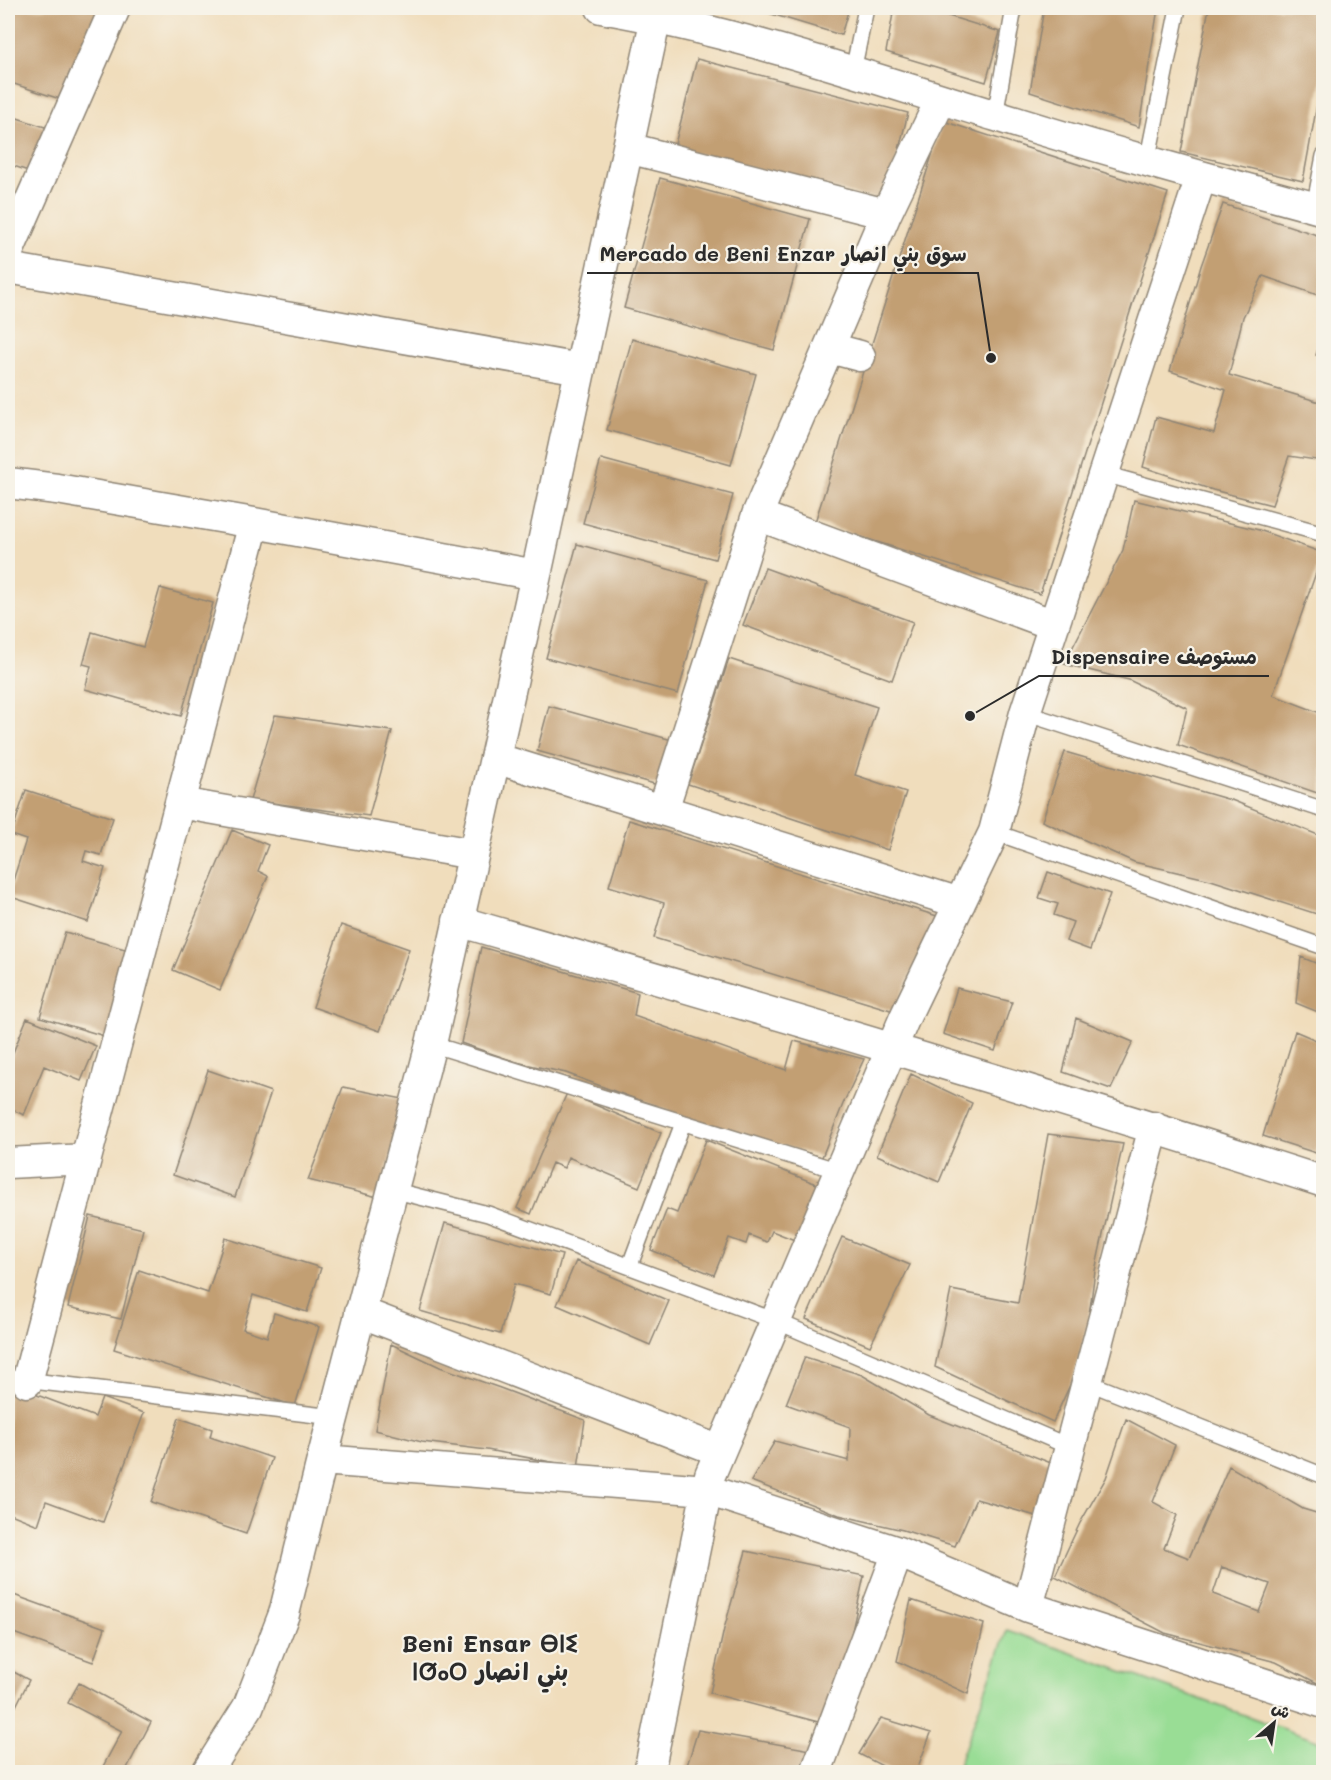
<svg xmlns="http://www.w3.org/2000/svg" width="1331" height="1780" viewBox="0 0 1331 1780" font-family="Mali,'Playpen Sans Arabic','Noto Sans Tifinagh',sans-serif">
  <rect width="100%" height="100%" fill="#f7f3e8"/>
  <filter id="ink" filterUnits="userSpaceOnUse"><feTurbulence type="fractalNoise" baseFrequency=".0167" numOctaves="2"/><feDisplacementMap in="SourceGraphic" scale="12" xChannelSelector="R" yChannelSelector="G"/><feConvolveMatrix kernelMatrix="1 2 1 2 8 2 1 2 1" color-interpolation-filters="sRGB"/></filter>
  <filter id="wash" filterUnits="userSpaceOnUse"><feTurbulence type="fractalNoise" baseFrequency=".008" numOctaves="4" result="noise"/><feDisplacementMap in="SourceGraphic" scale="24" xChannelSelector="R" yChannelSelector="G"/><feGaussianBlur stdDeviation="1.35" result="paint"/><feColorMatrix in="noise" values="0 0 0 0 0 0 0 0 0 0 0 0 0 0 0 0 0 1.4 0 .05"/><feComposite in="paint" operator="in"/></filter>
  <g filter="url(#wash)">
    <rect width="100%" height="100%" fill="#f0ddbc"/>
    <!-- green -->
    <path fill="#99dd95" stroke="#628460" stroke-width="1.5" d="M1007 1630 1323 1743V1772H956Z"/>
    <g id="blocks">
      <!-- building -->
      <path fill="#c29f73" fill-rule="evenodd" d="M67 8H100L63 100 8 82V9Z
        M752 8H849L841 35Z
        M894 8H943L942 14 1000 32 986 82 886 52Z
        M1044 8H1158L1139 127 1030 92Z
        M1209 8H1323V72L1303 181 1181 152Z
        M697 59 908 113 886 202 674 148Z
        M8 115 48 128 31 172 8 164Z
        M943 121 1168 193 1040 594 815 522Z
        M660 178 810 219 774 350 624 308Z
        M1223 204 1323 237V297L1263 276 1243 317 1229 375 1323 403V461L1289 456 1272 505 1213 490 1143 467 1156 417 1214 433 1226 390 1170 371 1201 266Z
        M1323 333V358L1316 355Z
        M632 339 756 374 731 465 607 430Z
        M601 459 733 495 715 559 583 523Z
        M1134 500 1259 530 1323 553 1273 695 1323 714V795L1178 745 1187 708 1129 680 1064 664 1123 550Z
        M577 544 708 580 678 694 546 658Z
        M765 568 913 622 892 680 743 625Z
        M160 588 213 603 181 716 85 689 91 666 83 664 92 632 143 647Z
        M729 659 877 707 855 775 906 792 888 850 688 784Z
        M549 706 672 740 658 785 537 751Z
        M275 715 392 731 369 816 250 800Z
        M1065 752 1234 801 1323 837V916L1211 880 1134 862 1042 821Z
        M26 790 113 818 101 855 86 851 83 861 105 868 88 922 8 896 26 840 11 835Z
        M629 820 937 916 894 1011 654 938 664 903 609 886Z
        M232 830 268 845 258 871 268 876 220 990 173 970Z
        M1048 872 1110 894 1090 950 1066 941 1073 922 1054 915 1058 904 1039 898Z
        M341 925 409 949 380 1031 313 1007Z
        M65 932 132 951 108 1037 40 1017Z
        M481 947 638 993 634 1016 786 1070 794 1041 864 1059 843 1104 822 1157 689 1119 566 1073 516 1062 461 1043Z
        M1301 957 1323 966V1014L1296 1003Z
        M957 988 1012 1002 995 1051 943 1034Z
        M27 1018 96 1046 81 1081 44 1066 24 1115 8 1108V1065Z
        M1076 1018 1133 1042 1111 1089 1063 1072Z
        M1295 1031 1323 1043V1133L1316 1153 1263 1136Z
        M208 1070 271 1092 235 1197 173 1175Z
        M911 1074 972 1103 939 1182 877 1155Z
        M343 1087 408 1100 378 1197 308 1180Z
        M567 1093 661 1133 639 1187 568 1157 564 1168 552 1163 531 1214 517 1208Z
        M1048 1134 1123 1144 1095 1271 1088 1323 1074 1376 1053 1422 935 1367 951 1290 1018 1303Z
        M706 1140 824 1187 802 1243 772 1231 767 1242 749 1235 746 1244 729 1238 714 1275 651 1250 667 1209 677 1213Z
        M90 1216 143 1229 121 1319 68 1307Z
        M445 1223 562 1255 551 1294 514 1284 500 1334 420 1311Z
        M842 1237 910 1265 870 1346 806 1319Z
        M225 1238 321 1268 307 1312 253 1295 243 1329 267 1337 274 1313 319 1327 295 1406 114 1349 139 1270 208 1293Z
        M576 1261 669 1301 650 1345 557 1305Z
        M391 1344 440 1367 500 1388 585 1420 578 1467 487 1450 422 1442 375 1430Z
        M805 1357 862 1375 929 1415 1056 1465 1036 1516 976 1499 955 1546 903 1530 839 1515 751 1481 775 1441 849 1461 850 1427 786 1404Z
        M8 1384 95 1417 102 1398 144 1413 103 1522 46 1501 38 1525 8 1513Z
        M179 1418 212 1429 210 1437 272 1458 246 1534 151 1502Z
        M1126 1419 1175 1445 1153 1502 1177 1515 1164 1548 1189 1558 1229 1466 1303 1509 1323 1515V1686L1276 1662 1165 1633 1055 1576 1080 1523 1106 1478ZM1222 1567 1270 1584 1259 1612 1213 1594Z
        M746 1551 864 1576 843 1672 822 1723 710 1693 724 1629Z
        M11 1594 105 1628 93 1662 8 1631V1605Z
        M911 1600 984 1624 968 1694 897 1661Z
        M10 1670 29 1680 8 1722V1674Z
        M79 1683 151 1722 125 1772H100L122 1731 68 1703Z
        M881 1718 931 1733 916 1772H894L859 1754Z
        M698 1730 811 1750 804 1772H685Z"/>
    </g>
  </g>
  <g filter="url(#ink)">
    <use href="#blocks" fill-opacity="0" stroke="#8e8474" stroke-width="1.5"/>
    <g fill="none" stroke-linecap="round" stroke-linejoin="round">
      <!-- service casing -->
      <g stroke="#8e8474" stroke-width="18">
        <path id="service" d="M853 71 866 8
          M995 116 1014 8
          M1147 162 1178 8
          M1314 208 1324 156
          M1104 474 1324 534
          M1025 713 1324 810
          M994 832 1324 947
          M431 1044 839 1171
          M392 1190 488 1214 776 1321 1070 1447
          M630 1265 683 1123
          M8 1378 333 1417
          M1087 1382 1324 1476"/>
      </g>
      <!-- minor casing -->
      <g stroke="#8e8474" stroke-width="33">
        <path id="minor" d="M601 8C735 31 866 76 996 116 1104 150 1214 180 1324 210
          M628 148 886 214
          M8 252 115 8
          M8 268 580 369
          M830 348 860 356
          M8 483 57 489 254 523 536 575
          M757 515 886 214 941 99
          M495 758 960 903
          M180 803 473 854
          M663 810 757 515 1054 625
          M458 921C747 1005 1037 1090 1324 1182
          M8 1163 86 1159
          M360 1312 720 1451
          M27 1382 254 523
          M322 1460 707 1490 898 1552 1028 1607 1324 1703
          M1028 1607 1154 1127
          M207 1772 248 1707 284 1614 322 1460 431 1044 536 575 656 17 655 8
          M649 1772 710 1475 905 1017 994 832 1025 713 1201 177
          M816 1772 898 1552"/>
      </g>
      <!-- service -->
      <use href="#service" stroke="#fff" stroke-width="15"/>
      <!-- minor -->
      <use href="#minor" stroke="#fff" stroke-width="30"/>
    </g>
  </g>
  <g text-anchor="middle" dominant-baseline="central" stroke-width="4.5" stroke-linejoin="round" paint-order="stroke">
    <!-- district labels -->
    <g font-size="24" font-weight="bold" fill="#2b2b2b" stroke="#f7f3e8">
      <text x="490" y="1642">Beni Ensar ⴱⵏⵉ<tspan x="490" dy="28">ⵏⵚⴰⵔ بني انصار</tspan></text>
    </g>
  </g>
  <!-- callouts -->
  <path fill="none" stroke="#2b2b2b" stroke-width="2" d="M991 358L978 273H587M970 716L1039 676H1269"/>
  <g fill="#2b2b2b" stroke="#f7f3e8" stroke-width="2">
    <circle cx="991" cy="358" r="6"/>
    <circle cx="970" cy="716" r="6"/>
  </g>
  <g font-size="20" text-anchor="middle" font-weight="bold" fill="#2b2b2b" stroke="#f7f3e8" stroke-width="4.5" stroke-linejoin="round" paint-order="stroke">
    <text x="783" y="261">Mercado de Beni Enzar سوق بني انصار</text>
    <text x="1154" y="664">Dispensaire مستوصف</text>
  </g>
  <!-- margin -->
  <rect width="1331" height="1780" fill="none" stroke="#f7f3e8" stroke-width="30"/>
  <!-- north arrow -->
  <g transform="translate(1274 1723) rotate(29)" stroke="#f7f3e8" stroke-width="4.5" paint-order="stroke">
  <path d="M0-4.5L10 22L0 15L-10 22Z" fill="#2b2b2b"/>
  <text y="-9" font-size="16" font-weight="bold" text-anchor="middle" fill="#2b2b2b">ش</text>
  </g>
</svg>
